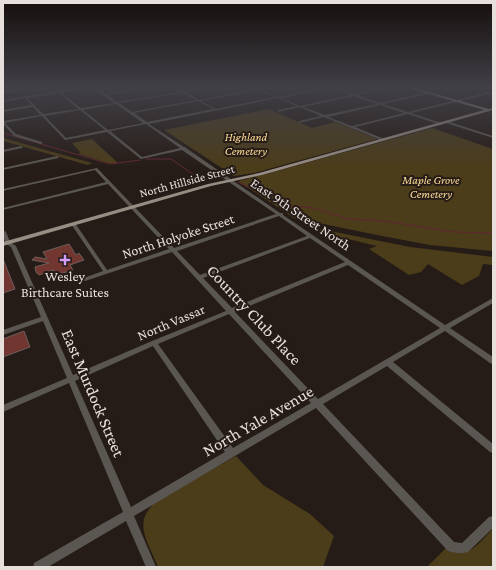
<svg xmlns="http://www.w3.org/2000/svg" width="496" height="570" viewBox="0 0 496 570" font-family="'Crimson Pro',serif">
  <rect width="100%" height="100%" fill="#261c17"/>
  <!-- green -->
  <path fill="#4b3c1a" d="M269 109 312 128 335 122 377 139 254 173 234 176 164 130Z
    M432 128 493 149V251L430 245 377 235 294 218 238 181 266 174Z
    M3 138 92 163 88 165 3 141Z
    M92 139 118 163H108L79 154 80 152 72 143Z
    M320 229 410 247 493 257V265L483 264 479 276 462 285 428 264 421 272 409 275 369 249 377 246 319 232Z
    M236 456 263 485 310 514 334 536 323 567H158C147 539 130 520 161 498Z
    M493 529V567H427L446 548C468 562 478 543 493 529Z"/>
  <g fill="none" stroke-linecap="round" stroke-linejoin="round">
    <!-- stream -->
    <path stroke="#612633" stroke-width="1" d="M3 133 110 164 140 160
      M146 159H171L194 175
      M238 182 284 205 314 208 348 219 384 221 454 232 493 233"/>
  </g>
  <!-- building -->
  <path fill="#723630" stroke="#6c5e5b" d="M69 244 76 255 79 253 84 260 70 265 73 270 56 275 54 270 39 275 36 272 35 267 49 263 32 260 35 257 47 259 43 252Z
    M3 259 15 289 3 293Z
    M24 331 30 347 3 357V339Z"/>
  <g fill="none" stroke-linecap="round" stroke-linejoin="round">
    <!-- minor -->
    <path fill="#5a5652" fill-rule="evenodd" d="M21 88H27L3 94V92Z
      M78 88H86L61 93 81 108 114 103 94 88H97L106 94 139 88H147L108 95 117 102 180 92 174 88H178L183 91 200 88H208L185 92 199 100 255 89 253 88H267L261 90 278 97 321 88H328L281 98 300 106 351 95 332 88H337L354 94 382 88H388L357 95 380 103 428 92V94L383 104 408 112 493 91V93L411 113 441 123V125L408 114 355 127 384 139 385 140 383 141 324 117 299 123V121L321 116 300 107 278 112V110L297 106 278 98 149 124 184 147H185L186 148 280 213H283V215L445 325 493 298V303L450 328 493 357V364L490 363 445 331 393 362 493 444V453L490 452 387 366 323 404 454 542 462 543 489 517 493 516V528L468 552C462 554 454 553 448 551L316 408 134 516 156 567H146L126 521 48 567H33L34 563 123 512 69 383 3 412V405L67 378 43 321 3 335V330L41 317 11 247C4 243 3 238 3 230L6 232 10 242 16 246 73 375 152 341 226 311 172 252 85 281H81L80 280 81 279 103 271 71 224V223H75L107 270 169 249 108 184 3 210V208L106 182 95 170 3 191V189L97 168 174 248 276 214 182 150 141 159 107 132 65 140 42 116 5 123 16 134 42 142 43 143 41 144 14 136 3 124V121L40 115 33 107 3 112V110L31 105 25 98 3 102V100ZM258 90 275 97 216 109 201 101ZM59 93 78 109 43 114 27 98ZM182 93 196 100 132 112 119 103ZM354 96 377 104 325 115 303 107ZM198 101 213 109 147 122 134 113ZM116 104 143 123 108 130 83 110ZM380 105 404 113 352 126 328 117ZM80 110 105 130 66 138 45 116ZM146 124 180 148 142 157 110 131ZM279 216 307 236 200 275 177 251ZM310 238 345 262 232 308 203 278ZM348 265 440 328 318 399 235 312ZM229 314 311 403 233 448 158 344ZM153 346 225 452 131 507 75 381Z
      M447 121 493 136V138L446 123V121Z
      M21 146 23 147 22 148 3 152V150Z
      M57 156 59 157 58 158 3 170V168Z"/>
    <!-- major -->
    <path fill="#968d84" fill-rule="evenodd" d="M415 88 489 109 493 108V110L262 175 211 186 3 246V242L208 184 259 173 484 110 408 88Z"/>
  </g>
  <!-- sky -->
  <linearGradient id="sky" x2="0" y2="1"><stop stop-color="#150f0d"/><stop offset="0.52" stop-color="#414047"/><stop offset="1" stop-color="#414047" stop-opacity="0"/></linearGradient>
  <rect width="496" height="168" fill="url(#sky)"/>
  <!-- markers -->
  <path fill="#d59cfb" stroke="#261c17" stroke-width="1.5" d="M63 254h4v4h4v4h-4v4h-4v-4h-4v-4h4z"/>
  <g text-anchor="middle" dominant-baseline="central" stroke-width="4" stroke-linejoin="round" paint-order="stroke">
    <!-- far-park labels -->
    <g font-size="12" font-style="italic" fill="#fddc98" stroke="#261c17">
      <text x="246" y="137">Highland<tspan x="246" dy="14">Cemetery</tspan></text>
      <text x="431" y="180">Maple Grove<tspan x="431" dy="14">Cemetery</tspan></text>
    </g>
    <!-- far-street labels -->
    <g font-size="12" fill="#e7dfdc" stroke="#261c17">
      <text transform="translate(187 181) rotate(-15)">North Hillside Street</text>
    </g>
    <!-- street labels -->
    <g font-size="14" fill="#e7dfdc" stroke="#261c17">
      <text transform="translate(301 214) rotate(34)">East 9th Street North</text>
      <text transform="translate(178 236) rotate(-18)">North Holyoke Street</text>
      <text transform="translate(171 322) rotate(-23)">North Vassar</text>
    </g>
    <!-- poi labels -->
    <g font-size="14" fill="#e7dfdc" stroke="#261c17">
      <text x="65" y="276">Wesley<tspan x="65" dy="16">Birthcare Suites</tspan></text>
    </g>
    <!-- near-street labels -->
    <g font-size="17" fill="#e7dfdc" stroke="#261c17">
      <text transform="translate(254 315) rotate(47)">Country Club Place</text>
      <text transform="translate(93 393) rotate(67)">East Murdock Street</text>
      <text transform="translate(258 421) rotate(-30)">North Yale Avenue</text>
    </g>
  </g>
  <!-- border -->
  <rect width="496" height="570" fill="none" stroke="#e7dfdc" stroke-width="8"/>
</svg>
